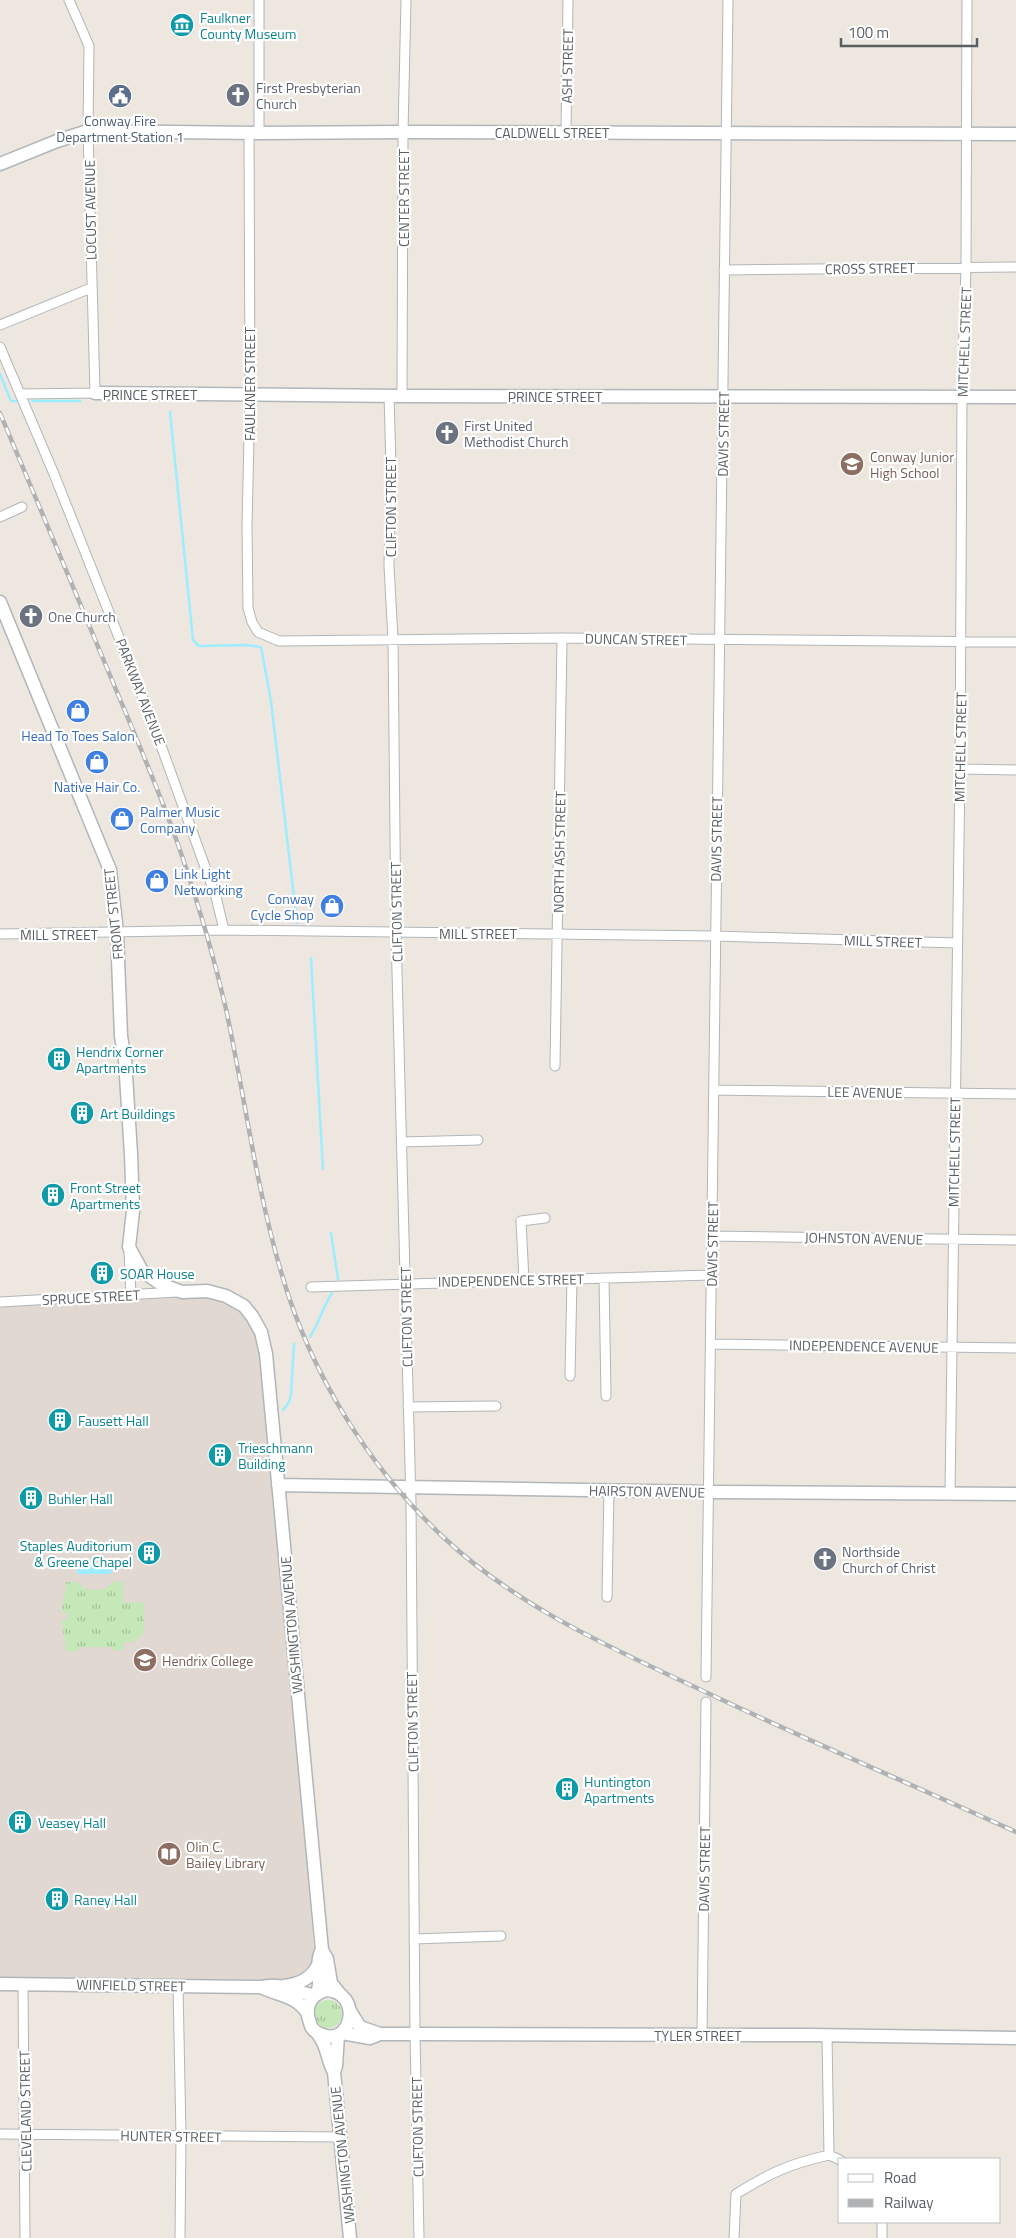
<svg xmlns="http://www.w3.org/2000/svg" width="1016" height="2238" viewBox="0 0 1016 2238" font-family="'Titillium Web',sans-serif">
  <defs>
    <pattern id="grass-tufts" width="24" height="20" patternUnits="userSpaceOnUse" patternTransform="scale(1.25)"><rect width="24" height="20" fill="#c5e8b9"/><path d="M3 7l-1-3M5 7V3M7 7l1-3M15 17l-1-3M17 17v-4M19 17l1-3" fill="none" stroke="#a3bf9a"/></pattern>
  </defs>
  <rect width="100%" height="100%" fill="#eee7e0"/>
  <!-- education -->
  <path fill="#e0d8d1" d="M207 1291 244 1306 266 1354 315 1965 287 1980 0 1977V1302Z"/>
  <!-- grass -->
  <path fill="url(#grass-tufts)" d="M66 1582H78L84 1589 97 1590 105 1589 113 1582H123V1603L144 1602V1632L133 1642H124V1650H112V1647H79V1651H66C66 1640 62 1631 62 1620H67V1613H62C62 1602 66 1593 66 1582Z
    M314 2014a14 14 0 1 1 28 0a14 14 0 1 1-28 0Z"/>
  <!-- water -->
  <path fill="#9eecff" d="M77 1564H111V1574H77Z"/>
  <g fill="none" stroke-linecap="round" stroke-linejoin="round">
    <!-- stream -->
    <path stroke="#9eecff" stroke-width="2.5" d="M0 374 11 401H16
      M32 401H80
      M170 412 193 640 199 646 247 645 261 647 271 701 297 923
      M311 958 323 1169
      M331 1233 338 1279
      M310 1337C319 1323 323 1307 332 1293
      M283 1410 289 1402 291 1395 294 1344"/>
    <!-- street casing -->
    <g stroke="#b1b6b9" stroke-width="11">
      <path id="street" d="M259 0V133
        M566 132 568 0
        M249 133 250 394 247 526 248 608 252 622 258 632 279 641 562 638 1016 642
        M724 270 1016 267
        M0 325 91 288
        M0 347 54 474 151 718 216 897 224 930
        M21 394 95 393 88 131 89 46 69 0
        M389 395 391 467 389 566 393 639 396 933 411 1503 415 2034 419 2238
        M402 396 403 132 406 0
        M0 517 22 507
        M960 769 1016 770
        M0 934 224 930 715 936 957 943
        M555 1066 562 638
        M715 1090 1016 1094
        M402 1142 478 1140
        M712 1236 1016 1240
        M129 1250 131 1295
        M604 1278 606 1396
        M524 1280 521 1221 545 1218
        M311 1287 711 1275
        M0 1302 177 1292
        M711 1344 1016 1348
        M570 1376 572 1279
        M408 1407 496 1406
        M950 1493 960 769 962 396 966 266 967 0
        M607 1597 609 1490
        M706 1677 728 0
        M414 1939 501 1936
        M23 1984 25 2238
        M178 1985 181 2136 180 2238
        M702 2035 706 1702
        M827 2036 829 2155
        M0 2134 341 2137
        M829 2155 840 2160
        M882 2222V2238
        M734 2238 736 2194C770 2173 789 2164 829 2155"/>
    </g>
    <!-- secondary casing -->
    <g stroke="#b0b6ba" stroke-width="15">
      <path id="secondary" d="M0 164 57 141 88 131 259 133 403 132 1016 134
        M95 393 402 396 1016 397
        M0 602 110 870 117 933 121 1036 125 1060 131 1154 133 1211 129 1247 142 1271 161 1284 182 1292 207 1291 226 1296 244 1306 252 1316 261 1332 266 1354 322 1950 327 1959 331 1983 339 1993
        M278 1485 709 1492 1016 1494
        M0 1984 261 1987C281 1982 294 1992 313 1995
        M284 1986C299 1984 311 1979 318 1965
        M263 1988C281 1996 297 1996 308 2014
        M326 1990C364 1992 352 2049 320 2034 315 2032 311 2028 310 2023 304 2007 310 1995 326 1990Z
        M317 1993C323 1978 314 1963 322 1950
        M350 2011 360 2027 380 2034
        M317 2033C328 2045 326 2058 334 2072L350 2238
        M342 2033 370 2038 380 2034H415L809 2035 1016 2038
        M334 2072 336 2066 338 2035"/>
    </g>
    <!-- street -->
    <use href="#street" stroke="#fff" stroke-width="9"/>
    <!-- secondary -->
    <use href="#secondary" stroke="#fff" stroke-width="12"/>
    <!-- rail casing -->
    <g stroke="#b0b1b2" stroke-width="4.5">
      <path id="rail" d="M0 413C36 499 73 586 109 673 134 733 161 794 182 856 199 906 214 957 226 1009 245 1098 256 1188 282 1275 311 1374 368 1466 442 1536 516 1606 609 1647 699 1689 804 1739 911 1784 1016 1832"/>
    </g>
    <!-- rail -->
    <use href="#rail" stroke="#fff" stroke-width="2.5" stroke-dasharray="8" stroke-linecap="butt"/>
  </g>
  <!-- icons -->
  <defs>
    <g id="museum-disc" transform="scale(1.25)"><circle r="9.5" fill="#0f9aa8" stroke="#fff"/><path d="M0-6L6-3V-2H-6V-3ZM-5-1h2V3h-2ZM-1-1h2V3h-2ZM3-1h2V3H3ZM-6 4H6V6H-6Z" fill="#fff"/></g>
    <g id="church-disc" transform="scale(1.25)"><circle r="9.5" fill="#6b7280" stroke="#fff"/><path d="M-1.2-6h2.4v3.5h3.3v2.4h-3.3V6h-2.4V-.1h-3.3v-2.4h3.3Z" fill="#fff"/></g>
    <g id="civic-disc" transform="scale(1.25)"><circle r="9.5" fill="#5c6f8a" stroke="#fff"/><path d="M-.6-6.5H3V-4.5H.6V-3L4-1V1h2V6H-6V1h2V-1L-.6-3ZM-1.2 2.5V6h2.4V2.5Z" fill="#fff"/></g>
    <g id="school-disc" transform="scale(1.25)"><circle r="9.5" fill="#8d6e63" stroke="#fff"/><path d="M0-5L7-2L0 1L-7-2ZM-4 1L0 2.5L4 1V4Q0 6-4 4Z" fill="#fff"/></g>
    <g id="shop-disc" transform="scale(1.25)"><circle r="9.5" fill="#3f7fe0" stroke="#fff"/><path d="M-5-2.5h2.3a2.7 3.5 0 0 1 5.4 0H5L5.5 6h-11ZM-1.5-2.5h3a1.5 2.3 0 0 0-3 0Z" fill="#fff"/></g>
    <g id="building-disc" transform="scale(1.25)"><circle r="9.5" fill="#0f9aa8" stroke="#fff"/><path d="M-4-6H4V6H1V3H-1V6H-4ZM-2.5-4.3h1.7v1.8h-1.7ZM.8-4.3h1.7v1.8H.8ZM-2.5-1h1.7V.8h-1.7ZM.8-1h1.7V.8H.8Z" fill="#fff"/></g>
    <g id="university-disc" transform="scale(1.25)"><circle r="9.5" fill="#8d6e63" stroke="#fff"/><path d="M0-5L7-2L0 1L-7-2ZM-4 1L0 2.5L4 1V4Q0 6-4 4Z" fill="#fff"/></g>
    <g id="library-disc" transform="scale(1.25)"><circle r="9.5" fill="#8d6e63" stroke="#fff"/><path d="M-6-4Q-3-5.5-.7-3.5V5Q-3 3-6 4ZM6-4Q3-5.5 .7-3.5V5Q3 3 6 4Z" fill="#fff"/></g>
  </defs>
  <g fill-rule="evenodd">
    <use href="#museum-disc" x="182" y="25"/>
    <use href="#church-disc" x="238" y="95"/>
    <use href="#civic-disc" x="120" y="96"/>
    <use href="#church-disc" x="447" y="433"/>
    <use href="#school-disc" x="852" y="464"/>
    <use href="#church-disc" x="31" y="616"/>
    <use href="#shop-disc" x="78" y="711"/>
    <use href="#shop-disc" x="97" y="762"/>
    <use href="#shop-disc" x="122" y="819"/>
    <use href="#shop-disc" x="157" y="881"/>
    <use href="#shop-disc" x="332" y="906"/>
    <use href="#building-disc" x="59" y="1059"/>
    <use href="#building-disc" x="82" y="1113"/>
    <use href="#building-disc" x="53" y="1195"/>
    <use href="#building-disc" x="102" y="1273"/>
    <use href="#building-disc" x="60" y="1420"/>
    <use href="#building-disc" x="220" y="1455"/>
    <use href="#building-disc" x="31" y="1498"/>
    <use href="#building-disc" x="149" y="1553"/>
    <use href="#church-disc" x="825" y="1559"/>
    <use href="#university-disc" x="145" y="1660"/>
    <use href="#building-disc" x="567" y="1789"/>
    <use href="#building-disc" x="20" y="1822"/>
    <use href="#library-disc" x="169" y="1854"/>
    <use href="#building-disc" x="57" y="1899"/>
  </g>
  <g text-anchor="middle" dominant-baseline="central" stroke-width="4.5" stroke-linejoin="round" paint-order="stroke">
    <!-- culture labels -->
    <g font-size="14" fill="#0d838f" stroke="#fff" text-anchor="start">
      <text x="200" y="17">Faulkner<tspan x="200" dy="16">County Museum</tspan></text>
      <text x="76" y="1051">Hendrix Corner<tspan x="76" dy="16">Apartments</tspan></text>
      <text x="100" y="1113">Art Buildings</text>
      <text x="70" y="1187">Front Street<tspan x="70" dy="16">Apartments</tspan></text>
      <text x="120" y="1273">SOAR House</text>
      <text x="78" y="1420">Fausett Hall</text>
      <text x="238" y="1447">Trieschmann<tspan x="238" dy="16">Building</tspan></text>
      <text x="48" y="1498">Buhler Hall</text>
      <text x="132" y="1545" text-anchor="end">Staples Auditorium<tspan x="132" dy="16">&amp; Greene Chapel</tspan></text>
      <text x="584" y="1781">Huntington<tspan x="584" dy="16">Apartments</tspan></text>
      <text x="38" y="1822">Veasey Hall</text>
      <text x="74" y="1899">Raney Hall</text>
    </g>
    <!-- street labels -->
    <g font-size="14" fill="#596063" stroke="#fff">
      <text transform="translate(567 66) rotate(-89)">ASH STREET</text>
      <text x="552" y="132">CALDWELL STREET</text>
      <text transform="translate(403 198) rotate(-90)">CENTER STREET</text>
      <text transform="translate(90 210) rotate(-91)">LOCUST AVENUE</text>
      <text transform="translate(870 268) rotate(-1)">CROSS STREET</text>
      <text transform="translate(964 342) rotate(-88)">MITCHELL STREET</text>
      <text transform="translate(249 384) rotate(-90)">FAULKNER STREET</text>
      <text x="150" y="394">PRINCE STREET</text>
      <text x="555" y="396">PRINCE STREET</text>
      <text transform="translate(723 434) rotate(-89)">DAVIS STREET</text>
      <text transform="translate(390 507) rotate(-90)">CLIFTON STREET</text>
      <text transform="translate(636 639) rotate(1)">DUNCAN STREET</text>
      <text transform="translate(141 692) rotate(69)">PARKWAY AVENUE</text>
      <text transform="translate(960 747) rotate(-89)">MITCHELL STREET</text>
      <text transform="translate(716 839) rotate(-89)">DAVIS STREET</text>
      <text transform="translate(559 852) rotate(-89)">NORTH ASH STREET</text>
      <text transform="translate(396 912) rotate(-91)">CLIFTON STREET</text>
      <text transform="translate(113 914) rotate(-96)">FRONT STREET</text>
      <text x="478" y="933">MILL STREET</text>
      <text x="59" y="934">MILL STREET</text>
      <text transform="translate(883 941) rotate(2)">MILL STREET</text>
      <text transform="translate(865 1092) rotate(1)">LEE AVENUE</text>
      <text transform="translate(954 1152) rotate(-89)">MITCHELL STREET</text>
      <text transform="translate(864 1238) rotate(1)">JOHNSTON AVENUE</text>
      <text transform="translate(712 1244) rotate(-89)">DAVIS STREET</text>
      <text transform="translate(511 1280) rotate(-1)">INDEPENDENCE STREET</text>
      <text transform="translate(91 1297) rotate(-3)">SPRUCE STREET</text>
      <text transform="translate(406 1317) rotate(-91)">CLIFTON STREET</text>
      <text transform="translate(864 1346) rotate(1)">INDEPENDENCE AVENUE</text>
      <text transform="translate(647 1491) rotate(1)">HAIRSTON AVENUE</text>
      <text transform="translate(291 1625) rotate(-95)">WASHINGTON AVENUE</text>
      <text transform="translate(412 1722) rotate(-91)">CLIFTON STREET</text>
      <text transform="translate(704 1869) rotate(-89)">DAVIS STREET</text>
      <text transform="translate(131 1985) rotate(1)">WINFIELD STREET</text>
      <text x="698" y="2035">TYLER STREET</text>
      <text transform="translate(25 2111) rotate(-91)">CLEVELAND STREET</text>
      <text transform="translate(417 2127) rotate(-91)">CLIFTON STREET</text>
      <text transform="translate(171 2136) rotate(1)">HUNTER STREET</text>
      <text transform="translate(342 2155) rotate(-96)">WASHINGTON AVENUE</text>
    </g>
    <!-- worship labels -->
    <g font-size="14" fill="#5b616d" stroke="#fff" text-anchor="start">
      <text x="256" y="87">First Presbyterian<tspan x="256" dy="16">Church</tspan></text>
      <text x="464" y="425">First United<tspan x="464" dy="16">Methodist Church</tspan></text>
      <text x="48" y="616">One Church</text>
      <text x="842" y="1551">Northside<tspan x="842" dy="16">Church of Christ</tspan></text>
    </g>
    <!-- service labels -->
    <g font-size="14" fill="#4e5e75" stroke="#fff">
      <text x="120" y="120">Conway Fire<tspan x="120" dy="16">Department Station 1</tspan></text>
    </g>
    <!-- education labels -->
    <g font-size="14" fill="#785e54" stroke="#fff" text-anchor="start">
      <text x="870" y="456">Conway Junior<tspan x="870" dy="16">High School</tspan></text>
      <text x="162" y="1660">Hendrix College</text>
      <text x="186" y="1846">Olin C.<tspan x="186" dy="16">Bailey Library</tspan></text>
    </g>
    <!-- shop labels -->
    <g font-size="14" fill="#366cbe" stroke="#fff">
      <text x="78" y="735">Head To Toes Salon</text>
      <text x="97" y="786">Native Hair Co.</text>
      <text x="140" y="811" text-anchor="start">Palmer Music<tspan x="140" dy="16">Company</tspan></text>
      <text x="174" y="873" text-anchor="start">Link Light<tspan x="174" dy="16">Networking</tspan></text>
      <text x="314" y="898" text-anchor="end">Conway<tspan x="314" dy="16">Cycle Shop</tspan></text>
    </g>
  </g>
  <!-- legend -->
  <rect x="838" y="2158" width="162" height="65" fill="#ffffff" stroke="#bdbfc1"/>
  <rect x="848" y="2174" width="25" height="8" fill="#ffffff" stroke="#bdbfc1"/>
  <text x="884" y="2183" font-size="15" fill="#596063">Road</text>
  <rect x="848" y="2199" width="25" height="8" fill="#b0b1b2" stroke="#bdbfc1"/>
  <text x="884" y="2208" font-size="15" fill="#596063">Railway</text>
  <!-- scale -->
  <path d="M841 38v8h136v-8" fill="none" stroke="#596063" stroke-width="2.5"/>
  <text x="848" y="38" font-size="15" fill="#596063" stroke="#ffffff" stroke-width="4" paint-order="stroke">100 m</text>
</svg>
